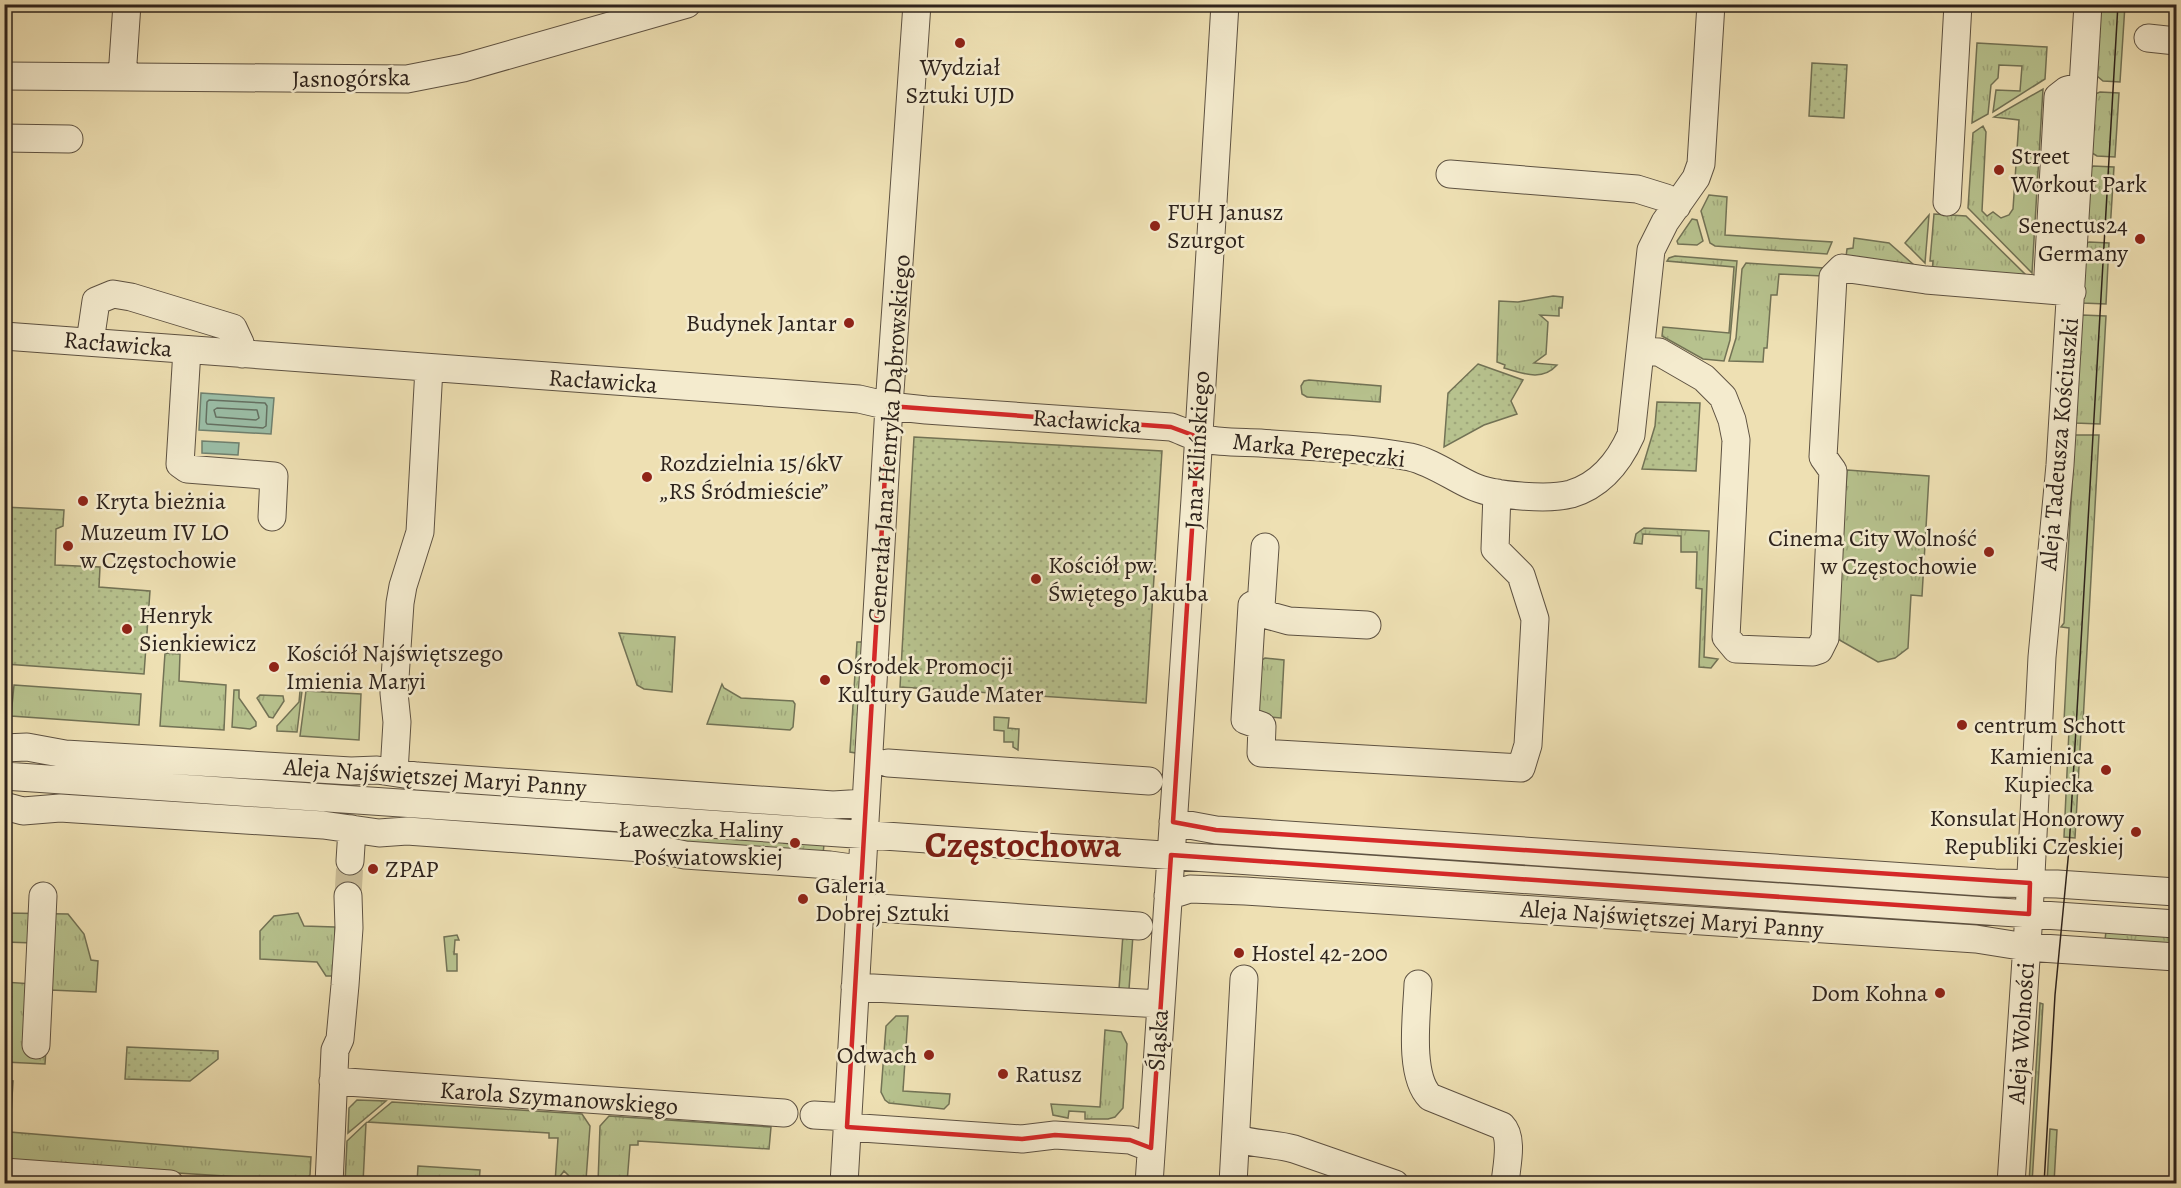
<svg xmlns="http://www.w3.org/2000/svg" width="2181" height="1188" viewBox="0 0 2181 1188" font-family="Alegreya,serif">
  <defs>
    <pattern id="grass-tufts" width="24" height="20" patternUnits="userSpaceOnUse" patternTransform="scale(1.5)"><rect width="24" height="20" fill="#b7c28e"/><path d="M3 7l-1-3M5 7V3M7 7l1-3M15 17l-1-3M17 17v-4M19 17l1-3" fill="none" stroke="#9ea67a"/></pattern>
    <pattern id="park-dots" width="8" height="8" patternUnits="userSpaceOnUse" patternTransform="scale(1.5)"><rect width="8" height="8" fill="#b7c28e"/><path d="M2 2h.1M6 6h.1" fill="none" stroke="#9ea67a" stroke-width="1.8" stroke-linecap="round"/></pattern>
  </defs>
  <rect width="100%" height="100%" fill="#eee0b3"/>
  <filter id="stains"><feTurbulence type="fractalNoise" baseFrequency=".00333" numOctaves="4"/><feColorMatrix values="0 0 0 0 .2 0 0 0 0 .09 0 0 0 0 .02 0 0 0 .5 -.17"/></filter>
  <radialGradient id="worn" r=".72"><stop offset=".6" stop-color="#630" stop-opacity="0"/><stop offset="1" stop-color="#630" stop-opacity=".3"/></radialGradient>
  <!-- grass -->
  <path fill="url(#grass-tufts)" stroke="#727255" stroke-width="1.5" d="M2100 5H2125L2120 82 2103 81 2097 76Z
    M1977 43 2047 47 2045 79 1993 112 1996 90 2020 91 2022 66 1999 65 1998 78 1991 85 1988 114 1972 123Z
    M2043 89 2032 273 1968 208 1973 133 1983 126 1986 132 1982 211 1987 216 1993 212 2001 218 2009 215 2013 209 2019 120 1994 117Z
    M2100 92 2119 93 2115 157 2097 156 2092 153 2095 94Z
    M2093 166 2114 167 2110 231C2100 231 2090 233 2086 221L2090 169Z
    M1709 195 1727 197 1725 235 1832 242 1827 254 1715 246 1710 243 1701 211Z
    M1934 214 1966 216 2029 278 1932 273 1933 261H1930Z
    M1929 215 1925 263 1905 243Z
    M1692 219 1697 220 1703 241 1697 245 1678 244 1677 241Z
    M1854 238 1889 243 1922 272 1846 257 1847 249 1853 248Z
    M2089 242 2109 243 2106 304 2082 303 2086 244Z
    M1675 256 1737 261 1730 340 1724 361 1703 359 1662 336 1663 327 1729 333 1734 267 1667 261 1669 258Z
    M1746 263 1824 268 1823 276 1779 274 1777 295H1771L1767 348H1764L1763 362 1729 361 1736 338 1742 269Z
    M1553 296 1563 297 1562 308H1559V316L1540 315 1548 322 1546 354 1534 363 1557 365C1542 382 1522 373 1504 368L1505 365 1497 362 1499 301 1518 302Z
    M2082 315 2106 316 2100 424 2075 423Z
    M1309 380 1381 386 1380 402 1307 397 1302 394 1301 386 1304 381Z
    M2075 435H2099L2083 722 2064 721 2069 628 2061 627 2064 623Z
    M1847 470 1929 476 1922 596 1911 595 1908 648 1895 658 1878 662 1836 638 1843 487H1846Z
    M1644 528 1709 531 1704 657 1718 659 1711 668 1699 667 1702 589 1696 588 1697 552H1681V536L1643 534 1642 544 1634 543 1636 534Z
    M619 633 675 637 672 692 644 689 637 685Z
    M857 642H863L856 753 850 752Z
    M165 653 180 654 179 681 226 685 224 730 160 726Z
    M1265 658 1284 660 1281 718 1250 715 1253 665Z
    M722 684 724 688 741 698 793 701 795 704 793 727 790 730 707 724Z
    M14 685 141 694 139 725 11 716Z
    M234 690H239V698L256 722V726L250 729 232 727Z
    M300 691H302L297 732 277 731V726L299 702Z
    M306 691 361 694 359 740 300 736Z
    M260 695 283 696 284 701 273 718 269 717 257 698Z
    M994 717 1009 718 1008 728 1019 729 1018 750 1013 747V742H1004V731L994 730Z
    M2069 730 2081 731 2075 838 2064 837Z
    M631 831 784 841V843L798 845 799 842 824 844 823 855 630 842Z
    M5 913 68 914 84 934 91 960 98 961 96 992 50 990 45 1064 5 1062 4 982 33 984 34 943 5 942Z
    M298 913 304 926 335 927 334 976H326L317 962 260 959V931L274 916Z
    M2106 931 2176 936V945L2105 940Z
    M1123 934 1133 935 1129 989H1119Z
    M457 935 459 940H455L454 954H457V971H447L444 937Z
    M2040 1003 2043 1004 2032 1183H2029Z
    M896 1016H908L903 1091 950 1094 949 1104 944 1109 889 1103 885 1100 881 1092 886 1026Z
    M1105 1030 1121 1032 1127 1044 1123 1108 1115 1117 1108 1119H1085V1112L1069 1111 1068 1118 1053 1115 1051 1104 1100 1107Z
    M4 1080 13 1081 10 1132 311 1157 310 1175 303 1181 5 1162Z
    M357 1100 386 1101 348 1133 349 1108Z
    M392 1102 582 1114 590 1126 586 1180H573L564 1171 555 1183 558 1138H549V1133L368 1122Z
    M609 1116 771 1127 769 1149 638 1141V1145H630L627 1183H598L600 1126Z
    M366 1123 363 1183H345L347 1141Z
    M2050 1129 2057 1130 2054 1183H2047Z
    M418 1166 480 1170 479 1183H417Z"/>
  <!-- park -->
  <path fill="url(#park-dots)" stroke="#727255" stroke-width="1.5" d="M1812 63 1847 65 1844 118 1809 116Z
    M1478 364 1523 380 1511 401 1517 414 1484 425 1444 447 1448 393Z
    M1657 402 1700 403 1696 471 1642 469 1655 426Z
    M914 437 1162 451 1146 703 900 687Z
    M4 507 64 510 63 526 56 529 55 565 100 567 99 587 150 591 144 674 5 664Z
    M127 1047 218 1051V1059L190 1081 125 1079Z"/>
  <!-- water -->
  <path fill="#9bbea7" stroke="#6f806f" stroke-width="1.5" d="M201 393 274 398 271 434 199 430Z
    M202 441 239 443 238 455 202 453Z"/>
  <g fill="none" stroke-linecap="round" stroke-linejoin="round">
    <!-- shore -->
    <path stroke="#647062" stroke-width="1.5" d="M209 400 265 403 267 406 266 426 263 428 207 424 206 422 207 402Z
      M217 408 257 410 259 418 256 420 216 417 214 410Z"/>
    <!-- minor-tunnel -->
    <path stroke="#c8ba95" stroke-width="27" stroke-dasharray="27 14" stroke-linecap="butt" d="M348 896 350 861"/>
    <!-- minor casing -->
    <g stroke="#5e5242" stroke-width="29">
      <path id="minor" d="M2148 38 2176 41
        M4 76 407 79 463 68 687 4
        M122 77 127 4
        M4 138 69 139
        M1450 174 1637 189 1666 198 1677 206
        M1947 202 1958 4
        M2072 292 2056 284 2048 274 2058 97 2067 90 2083 86
        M4 336 859 399 889 406 926 410 1171 427C1180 430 1188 434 1197 437 1216 443 1240 442 1260 443 1309 447 1362 448 1410 457 1432 462 1452 477 1472 486 1493 496 1549 500 1571 494 1601 485 1619 462 1631 435L1651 250 1665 222 1696 178 1701 164 1711 4
        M90 342 96 301 113 294 131 297 233 328 240 343 242 354
        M187 350 180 464 187 469 274 476 272 517
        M1641 351 1659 352 1704 378 1723 397 1732 420 1736 440 1726 637 1736 649 1813 652 1819 650 1825 638 1833 471 1823 457 1833 277 1842 268 1926 280 2072 292
        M1261 606 1265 547
        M1367 625 1289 621 1267 615 1261 606 1252 605 1245 720 1262 726 1261 753 1521 768 1528 745 1535 619 1521 575 1495 549 1497 493
        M4 748 27 747 65 754 351 771 377 770 417 776 833 805 866 803
        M888 763 1149 781
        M394 772 397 722 394 693 400 603 403 586 420 532 429 368
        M4 776C728 826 1452 875 2176 924
        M4 806 23 811 60 808 323 825 379 833 407 831 656 849 685 855 830 865 852 868 861 873
        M1173 822 1216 830 1995 883 2057 884 2176 892
        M350 861 352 829
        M1168 896 1190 889 1245 891 1976 939 2026 947 2176 957
        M879 908 1139 926
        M1418 984C1417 1013 1408 1075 1430 1097L1502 1126C1514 1138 1506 1168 1505 1184
        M855 987 1161 1004
        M36 1045 43 896
        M333 1081 784 1113
        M814 1115 848 1117
        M847 1127 1022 1139 1055 1135 1130 1140 1151 1148
        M1236 1138C1254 1145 1274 1143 1294 1149L1395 1184
        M4 1172 170 1184
        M329 1184 335 1050 340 1039 345 985 349 928 348 896
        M844 1184 889 406 917 4
        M1149 1184 1195 499 1225 4
        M1233 1184 1244 979
        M2011 1184 2029 914 2042 657 2060 465 2088 4"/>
    </g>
    <!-- minor -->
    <use href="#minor" stroke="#f4ebce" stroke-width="27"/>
    <!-- tram -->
    <path stroke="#2e231c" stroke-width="1.5" d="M2044 1184 2055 995 2069 849 2118 4"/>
  </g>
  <!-- marked area -->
  <path fill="none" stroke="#d62828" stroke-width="4.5" stroke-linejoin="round" d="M889 406 1171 427 1198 437 1173 822 1216 830 2030 883 2029 914 1171 855 1151 1148 1130 1140 1055 1135 1022 1139 847 1127Z"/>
  <!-- markers -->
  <g fill="#8f2418" stroke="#f4ebce" stroke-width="2">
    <circle cx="960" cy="43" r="6"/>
    <circle cx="1999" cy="170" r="6"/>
    <circle cx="1155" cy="226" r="6"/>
    <circle cx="2140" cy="239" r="6"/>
    <circle cx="849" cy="323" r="6"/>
    <circle cx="647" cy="477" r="6"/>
    <circle cx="83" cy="501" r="6"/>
    <circle cx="68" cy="546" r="6"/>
    <circle cx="1989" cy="552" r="6"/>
    <circle cx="1036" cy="579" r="6"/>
    <circle cx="127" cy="629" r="6"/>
    <circle cx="274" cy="667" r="6"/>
    <circle cx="825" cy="680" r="6"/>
    <circle cx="1962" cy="725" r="6"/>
    <circle cx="2106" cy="770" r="6"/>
    <circle cx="2136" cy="832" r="6"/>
    <circle cx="795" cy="843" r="6"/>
    <circle cx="373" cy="869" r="6"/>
    <circle cx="803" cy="899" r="6"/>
    <circle cx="1239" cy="953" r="6"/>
    <circle cx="1940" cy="993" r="6"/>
    <circle cx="929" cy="1055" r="6"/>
    <circle cx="1003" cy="1074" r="6"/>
  </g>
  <g text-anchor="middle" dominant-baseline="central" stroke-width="5" stroke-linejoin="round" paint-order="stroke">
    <!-- poi labels -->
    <g font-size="24" fill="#2e231c" stroke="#f4ebce" text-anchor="start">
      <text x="960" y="67" text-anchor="middle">Wydział<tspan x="960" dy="28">Sztuki UJD</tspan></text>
      <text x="2011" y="156">Street<tspan x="2011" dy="28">Workout Park</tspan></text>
      <text x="1167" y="212">FUH Janusz<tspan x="1167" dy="28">Szurgot</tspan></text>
      <text x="2128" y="225" text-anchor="end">Senectus24<tspan x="2128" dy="28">Germany</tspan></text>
      <text x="837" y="323" text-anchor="end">Budynek Jantar</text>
      <text x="659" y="463">Rozdzielnia 15/6kV<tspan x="659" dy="28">„RS Śródmieście”</tspan></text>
      <text x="95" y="501">Kryta bieżnia</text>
      <text x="80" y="532">Muzeum IV LO<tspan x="80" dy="28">w Częstochowie</tspan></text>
      <text x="1977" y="538" text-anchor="end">Cinema City Wolność<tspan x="1977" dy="28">w Częstochowie</tspan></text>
      <text x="1048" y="565">Kościół pw.<tspan x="1048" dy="28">Świętego Jakuba</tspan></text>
      <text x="139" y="615">Henryk<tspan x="139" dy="28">Sienkiewicz</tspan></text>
      <text x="286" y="653">Kościół Najświętszego<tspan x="286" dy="28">Imienia Maryi</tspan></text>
      <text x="837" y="666">Ośrodek Promocji<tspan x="837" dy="28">Kultury Gaude Mater</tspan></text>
      <text x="1974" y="725">centrum Schott</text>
      <text x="2094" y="756" text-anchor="end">Kamienica<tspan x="2094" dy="28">Kupiecka</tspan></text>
      <text x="2124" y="818" text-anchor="end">Konsulat Honorowy<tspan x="2124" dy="28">Republiki Czeskiej</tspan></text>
      <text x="783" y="829" text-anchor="end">Ławeczka Haliny<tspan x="783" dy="28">Poświatowskiej</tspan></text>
      <text x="385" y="869">ZPAP</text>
      <text x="815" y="885">Galeria<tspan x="815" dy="28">Dobrej Sztuki</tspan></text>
      <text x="1251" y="953">Hostel 42-200</text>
      <text x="1928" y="993" text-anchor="end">Dom Kohna</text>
      <text x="917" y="1055" text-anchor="end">Odwach</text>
      <text x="1015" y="1074">Ratusz</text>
    </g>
    <!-- street labels -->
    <g font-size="24" fill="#2e231c" stroke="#f4ebce">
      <text transform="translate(351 78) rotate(-1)">Jasnogórska</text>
      <text transform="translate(118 344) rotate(5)">Racławicka</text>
      <text transform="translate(603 381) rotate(4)">Racławicka</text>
      <text transform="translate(1087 421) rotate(4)">Racławicka</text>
      <text transform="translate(889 439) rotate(-86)">Generała Jana Henryka Dąbrowskiego</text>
      <text transform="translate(2059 444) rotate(-85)">Aleja Tadeusza Kościuszki</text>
      <text transform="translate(1197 450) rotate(-87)">Jana Kilińskiego</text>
      <text transform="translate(1319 450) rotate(6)">Marka Perepeczki</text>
      <text transform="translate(435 777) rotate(4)">Aleja Najświętszej Maryi Panny</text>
      <text transform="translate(1672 919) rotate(4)">Aleja Najświętszej Maryi Panny</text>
      <text transform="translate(2021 1033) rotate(-86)">Aleja Wolności</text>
      <text transform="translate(1158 1040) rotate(-86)">Śląska</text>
      <text transform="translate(559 1098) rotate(4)">Karola Szymanowskiego</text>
    </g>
    <!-- town labels -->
    <g font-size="36" font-weight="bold" fill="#7a1f14" stroke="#f4ebce">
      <text x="1023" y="844">Częstochowa</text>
    </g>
  </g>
  <!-- margin -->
  <rect width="2181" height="1188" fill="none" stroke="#eee0b3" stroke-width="24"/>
  <rect x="6" y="6" width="2169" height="1176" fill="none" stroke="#2e231c" stroke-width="3"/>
  <rect x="12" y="12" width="2157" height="1164" fill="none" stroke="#2e231c" stroke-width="1.5"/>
  <rect width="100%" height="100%" filter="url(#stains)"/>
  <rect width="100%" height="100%" fill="url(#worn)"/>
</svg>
